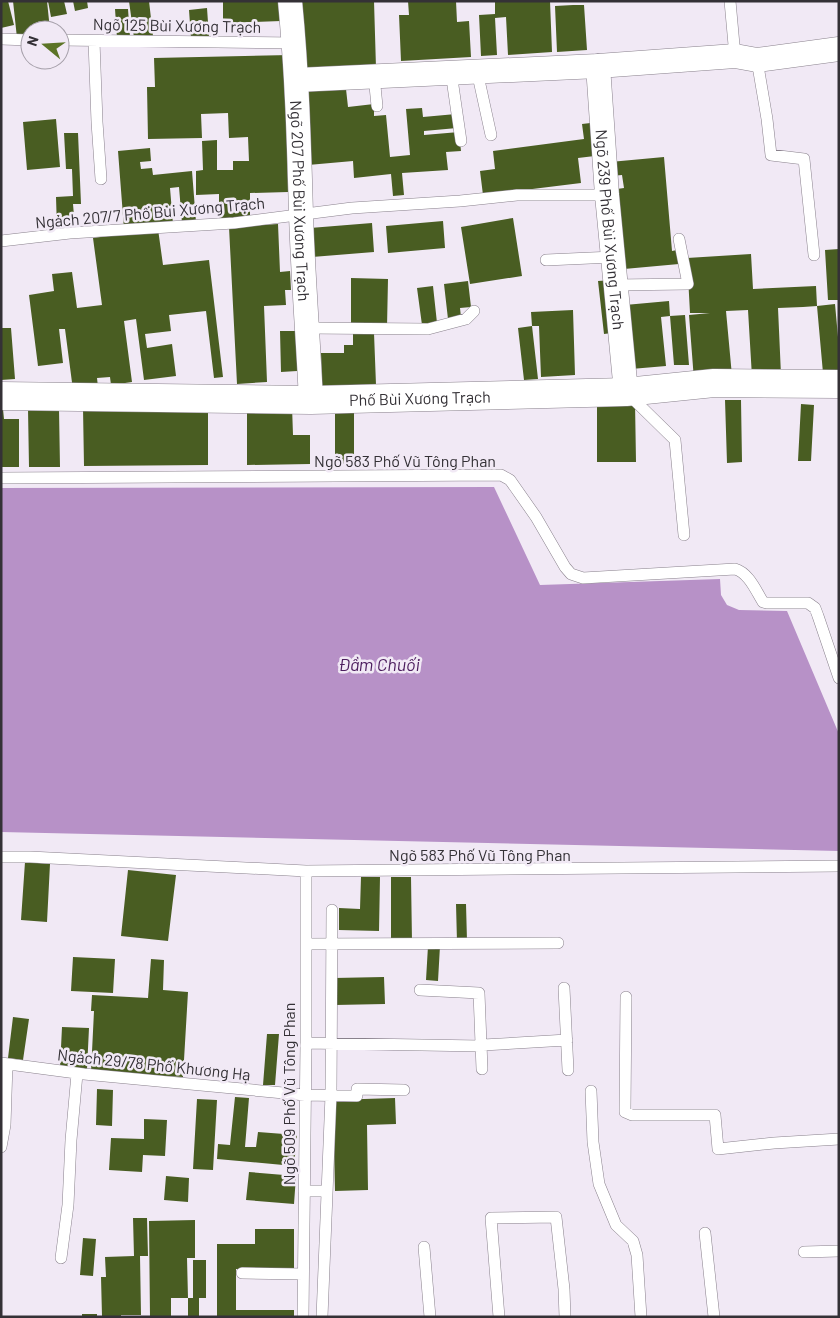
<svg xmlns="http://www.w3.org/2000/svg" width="840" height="1318" viewBox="0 0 840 1318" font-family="Barlow,sans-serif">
  <rect width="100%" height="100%" fill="#f1e9f5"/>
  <!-- water -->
  <path fill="#b791c7" d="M494 487 540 585 720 579 721 595 727 605 739 610 787 611 839 734V851L1 832V488Z"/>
  <!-- building -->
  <path fill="#495d22" d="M1 1H8L14 25 1 28Z
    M13 1H47L50 30H30V36L17 38Z
    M48 1H64L67 14 51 17Z
    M73 1H87L88 8 75 11Z
    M129 1H149L153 36 134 38Z
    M223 1H280L281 21 223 23Z
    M299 1H374L376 68 302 71Z
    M408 1H456L457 22 469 21 471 57 401 61 399 15H409Z
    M495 1H550L552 52 508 55 506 17 495 18 497 55 481 56 479 15 495 14Z
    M573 5H584L587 50 557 52 555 6Z
    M207 8 209 37 191 38 189 10Z
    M115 9H128L130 37 117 38Z
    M290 55 287 136 288 192 250 193V219L219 220V194L196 195V171L203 170 202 141 217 140V170H233V161H249L248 137 229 138 228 113 201 114 202 138 148 139 147 87H155L154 58Z
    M345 80 348 107 374 104V116L386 115 390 157 410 155 406 109 422 108 423 117 456 114 457 128 424 131V135L459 132 461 151 446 152 448 170 402 173 404 195 393 196 391 174 354 178 353 161 308 165 301 85Z
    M56 119 60 167 27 170 23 122Z
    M599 122 603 155 578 158 581 183 483 195 480 171 495 169 493 151 584 139 582 124Z
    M64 133H78L81 204H73L75 228 57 229 56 197 73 196 72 169H66Z
    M150 148 151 161 140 162 141 169 152 168 153 175 192 171 196 222 182 223 179 187 170 188 173 224 124 229 118 151Z
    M664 157 672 251 677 250 679 264 624 269 617 189 624 188 622 175 611 176 610 162Z
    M513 218 522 276 470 284 461 227Z
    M443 221 445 248 388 253 386 226Z
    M372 223 374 252 312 257 310 228Z
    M278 224 280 272 290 271 291 290H285L286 305 264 306 267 382 237 384 229 227Z
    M158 229 163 265 209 260 223 377 214 378 206 311 169 315 171 331 145 334 147 348 172 344 176 376 144 380 136 319 124 321 132 382 111 385 110 377 97 378 98 387 73 390 65 329H59L63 363 38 366 29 295 54 291 52 274 72 272 77 308 102 305 93 238Z
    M839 249V300H828L825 250Z
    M751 254 753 289 816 286 817 306 835 304 839 348V372L823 373 817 306 803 307 778 308 781 375 752 377 748 310 726 311 732 376 694 380 689 315 710 313H690L687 258Z
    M351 278 388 279 387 327H351Z
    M613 280 619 332 604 334 598 281Z
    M468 281 471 307 460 308 461 317 448 319 444 284Z
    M433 286 437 323 422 325 417 288Z
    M669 301 670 316 661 317 666 366 631 369 625 305Z
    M573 310 575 375 541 377 539 326H532L538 379 524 380 518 328 532 326 531 312Z
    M685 315 689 365H674L670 316Z
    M1 328H11L15 379 1 380Z
    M280 331H297V371L281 372Z
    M374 333 376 385 322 387 321 353H344V345H353V334Z
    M725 400H741L742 462 727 463Z
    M635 402 636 462H597V403Z
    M801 404 814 405 811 461H798Z
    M354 405V463L335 464V406Z
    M292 406 293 435H310V464L247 465V407Z
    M208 407V465L84 466 83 408Z
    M1 409H3L4 419H19V467H1Z
    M28 409H59L60 467H29Z
    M25 862 50 864 47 922 21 920Z
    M128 870 176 875 168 941 121 936Z
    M361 877H380L379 931 339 930V908L360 909Z
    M391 877H411L412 942H391Z
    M456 904H466L467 941 457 942Z
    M428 946H440L438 981 426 980Z
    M73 957 115 959 113 993 71 991Z
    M151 959 164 960 163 990 188 992 183 1077 91 1072 94 1011H91L92 995 148 998Z
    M384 977 385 1004 335 1005 334 978Z
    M13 1017 29 1019 23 1060 8 1058Z
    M62 1027 89 1028 87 1069 60 1068Z
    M267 1034H279L275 1085H263Z
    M97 1089 113 1090 112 1126 96 1125Z
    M235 1097 249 1098 245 1147H256L258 1132 297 1135 294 1166 217 1159 218 1144 230 1145Z
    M395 1098 396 1124 367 1125 368 1190 335 1191 333 1100Z
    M197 1099 217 1100 213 1170 193 1169Z
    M144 1119 167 1120 165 1156 143 1155 142 1172 109 1170 111 1138 144 1139Z
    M249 1172 296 1176 294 1204 246 1200Z
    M166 1176 189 1178 188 1202 164 1200Z
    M133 1218H147L148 1256H140L141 1315H121V1317L102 1316 101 1277H106L105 1257 134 1256Z
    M195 1220V1258H187L188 1298H171V1317H150L149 1221Z
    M255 1229H294V1268L236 1269V1310H294V1317H217V1244H255Z
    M83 1238 96 1239 93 1276 80 1275Z
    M193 1260H206V1298H199V1317H188V1298H193Z
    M82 1314H97V1317H82Z"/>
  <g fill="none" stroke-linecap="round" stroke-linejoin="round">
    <!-- service casing -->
    <g stroke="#89818c" stroke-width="12">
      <path id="service" d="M730 1 735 56
        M1 39 30 40
        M60 40 294 43
        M94 41 97 122 101 179
        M757 60 767 119 771 155 804 159 814 255
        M477 71 491 135
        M451 72 461 141
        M374 76 377 106
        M1 241 70 233 234 223 352 208 460 201 517 195H607
        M546 260 613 257
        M616 285 688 284 679 239
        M307 328 428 329 466 319 474 311
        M628 394 675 440 684 535
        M1 478 501 475 510 480 536 517 565 567 571 574 583 578 735 569C749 573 756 591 763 602L767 603H808L815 608 818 616 839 678
        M1 857H30L306 871 839 866
        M306 944 558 943
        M564 988 568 1070
        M420 990 479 993 482 1069
        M626 997 625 1112 632 1115H715L718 1149 774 1143 839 1139
        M306 1043 480 1046 483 1045 567 1040
        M1 1063 84 1074 305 1095 357 1096V1089L404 1090
        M591 1091 593 1142 599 1184 616 1225 633 1241 637 1255 641 1317
        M1 1147 5 1125 7 1064
        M304 1191H327
        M705 1233 714 1317
        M424 1247 430 1317
        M804 1252 839 1251
        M61 1258 68 1205 71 1140 77 1074
        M242 1273 303 1274
        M303 1317 306 1043V871
        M322 1317 331 1095 332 910
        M499 1317 491 1218 556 1217 564 1289 565 1317"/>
    </g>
    <!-- minor casing -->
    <g stroke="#89818c" stroke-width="25">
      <g id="minor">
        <path id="s1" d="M290 1C297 72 299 143 301 214 303 276 308 338 311 400"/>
        <path id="s2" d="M598 66 607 195 626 392"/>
        <path d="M297 80 598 66 735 56 757 60 839 49"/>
      </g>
    </g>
    <!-- tertiary casing -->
    <g stroke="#89818c" stroke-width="29">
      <g id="tertiary">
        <path id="s3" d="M1 396 311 400 626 392 714 383 839 384"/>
      </g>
    </g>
    <!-- service -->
    <use href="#service" stroke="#fff" stroke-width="11"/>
    <!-- minor -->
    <use href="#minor" stroke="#fff" stroke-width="24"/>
    <!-- tertiary -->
    <use href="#tertiary" stroke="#fff" stroke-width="28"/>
  </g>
  <g text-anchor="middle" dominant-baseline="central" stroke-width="5" stroke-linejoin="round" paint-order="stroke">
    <!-- street labels -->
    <g font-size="16" fill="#343136" stroke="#f1e9f5">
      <text transform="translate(177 25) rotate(1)">Ngõ 125 Bùi Xương Trạch</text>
      <text stroke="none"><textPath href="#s1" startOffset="200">Ngõ 207 Phố Bùi Xương Trạch</textPath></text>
      <text transform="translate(150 212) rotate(-5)">Ngách 207/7 Phố Bùi Xương Trạch</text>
      <text stroke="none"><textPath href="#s2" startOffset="164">Ngõ 239 Phố Bùi Xương Trạch</textPath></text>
      <text stroke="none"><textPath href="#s3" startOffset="419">Phố Bùi Xương Trạch</textPath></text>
      <text x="405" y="460">Ngõ 583 Phố Vũ Tông Phan</text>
      <text x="480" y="854">Ngõ 583 Phố Vũ Tông Phan</text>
      <text transform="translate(154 1064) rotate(6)">Ngách 29/78 Phố Khương Hạ</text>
      <text transform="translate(288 1094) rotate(-90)">Ngõ 509 Phố Vũ Tông Phan</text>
    </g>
    <!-- water labels -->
    <g font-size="18" font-style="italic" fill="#4c1d5e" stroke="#f1e9f5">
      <text x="379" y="664">Đầm Chuối</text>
    </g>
  </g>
  <!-- border -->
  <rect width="840" height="1318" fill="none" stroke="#343136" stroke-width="5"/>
  <!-- north arrow -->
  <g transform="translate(45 45) rotate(288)"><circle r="24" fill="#f1e9f5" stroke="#a59fa9"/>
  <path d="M0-4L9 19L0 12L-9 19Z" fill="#5c7426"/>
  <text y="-8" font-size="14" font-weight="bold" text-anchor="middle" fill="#343136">N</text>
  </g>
</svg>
